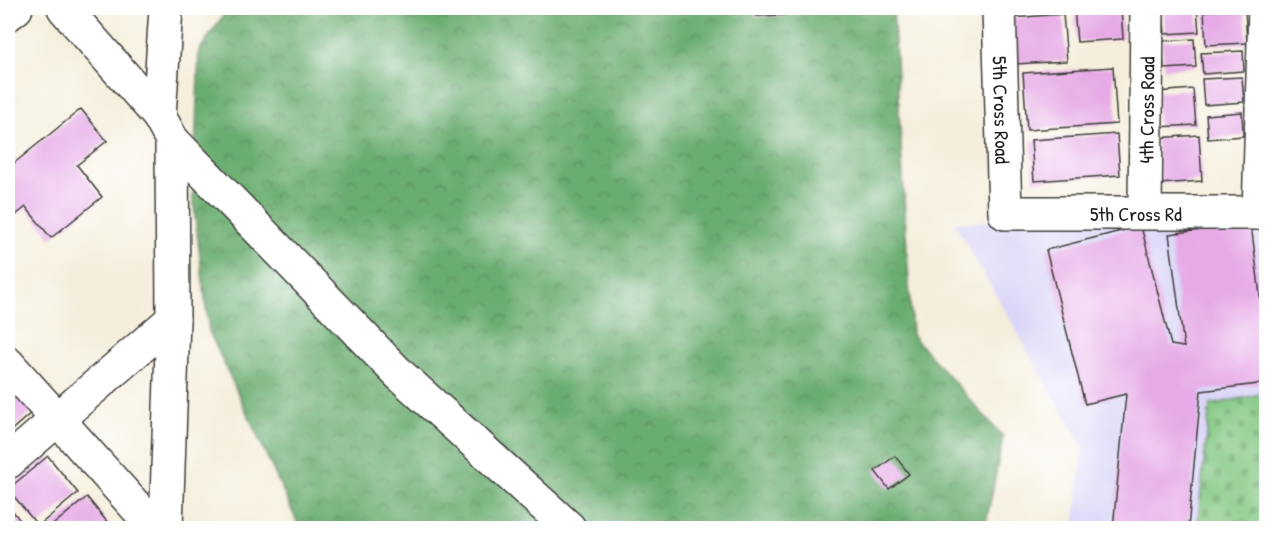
<svg xmlns="http://www.w3.org/2000/svg" width="1274" height="536" viewBox="0 0 1274 536" font-family="'Patrick Hand',sans-serif">
  <defs>
    <pattern id="forest-crowns" width="20" height="18" patternUnits="userSpaceOnUse" patternTransform="scale(1.5)"><rect width="20" height="18" fill="#6bad71"/><path d="M2 6a3 3 0 1 1 6 0M12 15a3 3 0 1 1 6 0" fill="none" stroke="#578c5c"/></pattern>
    <pattern id="cemetery-stones" width="16" height="16" patternUnits="userSpaceOnUse" patternTransform="scale(1.5)"><rect width="16" height="16" fill="#84c983"/><path d="M2 7V4a2 2 0 0 1 4 0v3zM10 15v-3a2 2 0 0 1 4 0v3z" fill="#71ac71"/></pattern>
  </defs>
  <rect width="100%" height="100%" fill="#fff"/>
  <filter id="ink" filterUnits="userSpaceOnUse"><feTurbulence type="fractalNoise" baseFrequency=".0167" numOctaves="2"/><feDisplacementMap in="SourceGraphic" scale="12" xChannelSelector="R" yChannelSelector="G"/><feConvolveMatrix kernelMatrix="1 2 1 2 8 2 1 2 1" color-interpolation-filters="sRGB"/></filter>
  <filter id="wash" filterUnits="userSpaceOnUse"><feTurbulence type="fractalNoise" baseFrequency=".008" numOctaves="4" result="noise"/><feDisplacementMap in="SourceGraphic" scale="24" xChannelSelector="R" yChannelSelector="G"/><feGaussianBlur stdDeviation="1.35" result="paint"/><feColorMatrix in="noise" values="0 0 0 0 0 0 0 0 0 0 0 0 0 0 0 0 0 1.4 0 .05"/><feComposite in="paint" operator="in"/></filter>
  <g filter="url(#wash)">
    <rect width="100%" height="100%" fill="#f5eedc"/>
    <!-- built -->
    <path fill="#dad6f7" d="M1266 217V393L1210 405 1197 528H1074L1083 447 954 222Z"/>
    <!-- forest -->
    <path fill="url(#forest-crowns)" stroke="#446446" stroke-width="1.5" d="M237 8H311L342 12 504 11 562 8H893L912 335 1003 437 985 528H300L209 331 193 199 199 51 227 10Z"/>
    <!-- cemetery -->
    <path fill="url(#cemetery-stones)" stroke="#507250" stroke-width="1.5" d="M1266 393V528H1197L1210 405Z"/>
    <g id="blocks">
      <!-- building -->
      <path fill="#e6aae6" d="M756 8H785V15L756 16Z
        M1074 8H1121L1123 39 1077 42Z
        M1163 8H1197L1199 32 1165 34Z
        M1245 9 1247 43 1206 45 1204 11Z
        M1063 14 1067 61 1015 64 1012 18Z
        M1194 39 1196 67 1164 69 1162 41Z
        M1243 51 1244 71 1203 74 1201 53Z
        M1113 67 1117 124 1027 130 1023 73Z
        M1242 77 1244 102 1204 105 1202 79Z
        M1193 89 1196 125 1158 127 1156 92Z
        M81 109 107 141 77 165 102 197 51 238 26 207 8 221V168Z
        M1242 112 1243 136 1208 139 1206 115Z
        M1117 134 1120 175 1034 181 1031 140Z
        M1199 135 1202 181 1159 184 1156 138Z
        M1251 224 1266 343V383L1201 391 1188 528H1113L1126 394 1085 404 1046 250 1141 226 1171 345 1184 347 1169 234Z
        M8 372 40 405 8 433Z
        M48 456 78 493 38 526 8 489Z
        M895 456 909 474 889 489 875 471Z
        M87 497 112 528H49Z
        M8 505 26 528H8Z"/>
    </g>
  </g>
  <g filter="url(#ink)">
    <use href="#blocks" fill-opacity="0" stroke="#3d3c39" stroke-width="1.5"/>
    <g fill="none" stroke-linecap="round" stroke-linejoin="round">
      <!-- minor casing -->
      <g stroke="#3d3c39" stroke-width="36">
        <g id="minor">
          <path d="M64 8 159 116 172 140 399 374 569 528"/>
          <path id="s1" d="M999 8 1005 213H1266"/>
          <path d="M8 14 16 8"/>
          <path d="M159 116 166 8"/>
          <path id="s2" d="M1145 212 1147 8"/>
          <path d="M1259 213 1265 8"/>
          <path d="M8 364 155 528"/>
          <path d="M8 462 173 319 172 140"/>
          <path d="M166 528 173 319"/>
        </g>
      </g>
      <!-- minor -->
      <use href="#minor" stroke="#fff" stroke-width="33"/>
    </g>
  </g>
  <g text-anchor="middle" dominant-baseline="central" stroke-width="5" stroke-linejoin="round" paint-order="stroke">
    <!-- street labels -->
    <g font-size="20" fill="#1c1c1c" stroke="#fff">
      <text stroke="none"><textPath href="#s1" startOffset="102">5th Cross Road</textPath></text>
      <text stroke="none"><textPath href="#s2" startOffset="102">4th Cross Road</textPath></text>
      <text stroke="none"><textPath href="#s1" startOffset="336">5th Cross Rd</textPath></text>
    </g>
  </g>
  <!-- margin -->
  <rect width="1274" height="536" fill="none" stroke="#fff" stroke-width="30"/>
</svg>
